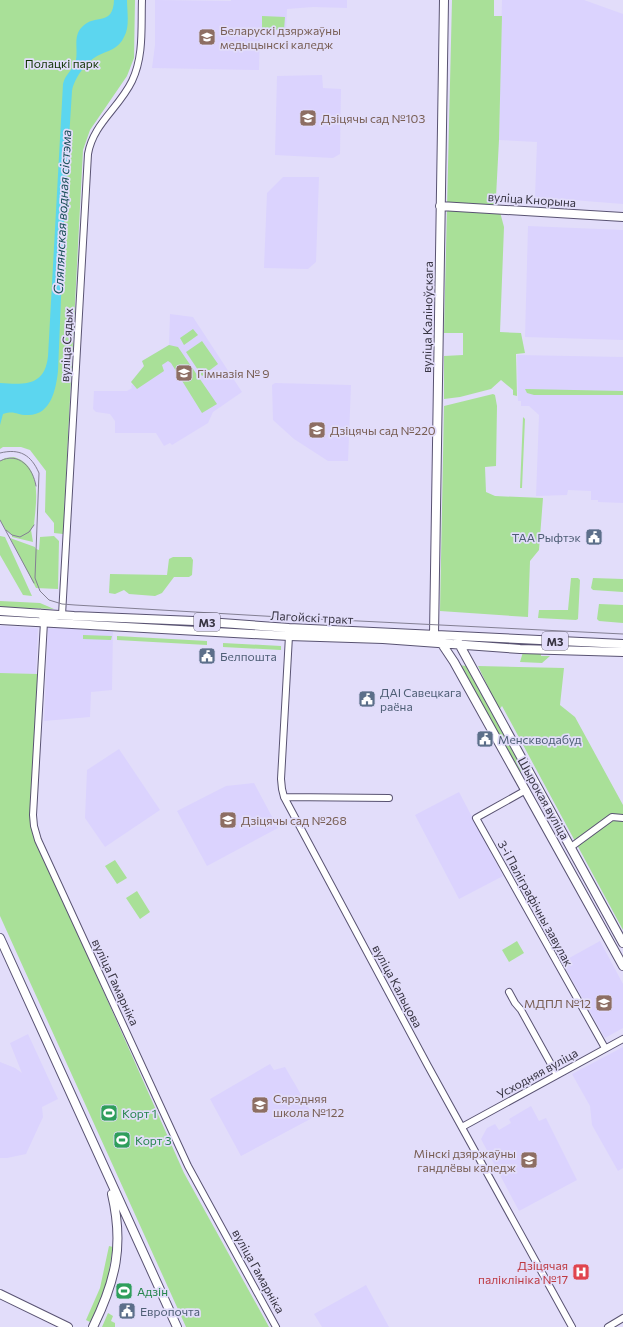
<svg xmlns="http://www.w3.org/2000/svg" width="623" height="1327" viewBox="0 0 623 1327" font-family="Commissioner,sans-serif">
  <rect width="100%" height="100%" fill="#e2ddfa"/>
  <!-- built -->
  <path fill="#dbd3fe" d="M155 0 231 1V0H347V8L313 7 287 9 286 31 260 30 259 70 152 68 155 45Z
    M502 0H584L623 14V204L535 197 537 142 499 140Z
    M322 75 323 88 341 89 340 154 333 158 275 155 277 76Z
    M283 177H319L316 262 308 269 264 268 267 193Z
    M528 226 623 230V340L525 337Z
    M170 314 193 317 242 392 213 412 208 423 172 445 170 443 164 446 156 433H115V421L110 414 96 412 93 409 94 391H127L132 388 131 386 133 384 131 382 144 366 142 361 169 345Z
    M517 355 623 357V503L598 502V500H591V491L568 490 567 495 536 496 539 415 529 406H521V401H518Z
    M275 383 351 385 348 461H328L294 439 273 420 272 385Z
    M0 626 38 628 36 674 0 673Z
    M48 627 113 630 112 690 91 692 90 717 44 721Z
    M119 749 160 810 105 847 85 818 87 770Z
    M254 783 278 828 207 866 177 811 226 786Z
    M459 792 503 876 459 899 415 815Z
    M600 941 623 984V1028L605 1038 562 962Z
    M28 1034 58 1099 42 1107 43 1117 26 1154 7 1158H0V1062L15 1068 22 1073 10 1043Z
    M623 1047V1168L618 1171 592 1125 590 1106 572 1074Z
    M270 1064 274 1070 285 1067 314 1117 241 1156 210 1099Z
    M531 1106 539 1121 546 1118 577 1180 519 1211 481 1139 487 1128 495 1124 499 1130 511 1123 509 1119Z
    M366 1285 389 1327H322L314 1314Z"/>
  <!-- green -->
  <path fill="#a9e098" d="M0 0H135L134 58 127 76 90 130 83 150 64 514V533L63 534 54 533V523L45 512 46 471 30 450 21 447H3L0 449Z
    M452 0H494V16H502L499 140 496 197 504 227 500 332 521 333 525 353 516 354 517 396 513 395V390L501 380 491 389 460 397 444 399V356L463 355V333H444Z
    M262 16 285 17 284 30 262 29Z
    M193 329 198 335 184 345 180 338Z
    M202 341 218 364 202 376 186 352Z
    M169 345 178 347 217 404 202 413 171 363 168 361 162 365 164 371 137 389 131 382 144 366 142 361Z
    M525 389 623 391V395H534L527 393Z
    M493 394 495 395 497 406 496 466 485 467 486 492 495 496 543 498 539 550 530 561 528 617 440 611 444 406Z
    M523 417 525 419 522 488H520Z
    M14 457C43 466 36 502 34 525L31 530 33 542 12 537V535L5 529 0 520V461L5 458Z
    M0 536 5 537 32 596 23 595 0 555Z
    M54 536 59 541 58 589 36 588 10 538 35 547 36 549 39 550 40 537Z
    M173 557H191L193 560 192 575 189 577H174L162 593 155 596 129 594 124 590 115 594 109 593 110 574 167 575 169 559Z
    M571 578H578L580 580 578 619 576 620 538 618 539 610H568Z
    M593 578 623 579V592L593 590 591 588Z
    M0 601 40 603 54 609 0 607Z
    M599 604 623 605V623L599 621 597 619Z
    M83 635 112 636 111 640 83 639Z
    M117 636 207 641V645L117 640Z
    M223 643 281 646V650L223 647Z
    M523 652H541V656H550L542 663 520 662Z
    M459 665 466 666 523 770 519 773Z
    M478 666 564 668 560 705 575 717 623 805V930L502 706 499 710Z
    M0 673 38 674 30 816 38 847 86 952 184 1173 269 1327H186L0 916Z
    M115 860 127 878 117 884 105 866Z
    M137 891 150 912 140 919 126 898Z
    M517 941 524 953 509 962 502 950Z
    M109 1246 113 1247C110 1265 104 1311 90 1322L86 1320 100 1288Z
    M108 1313 113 1316 111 1321 115 1323V1327H102Z"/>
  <!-- water -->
  <path fill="#5cd6ef" d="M114 0H127C127 11 130 27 124 37 119 49 107 51 97 56 85 63 74 79 72 91L65 202 58 371C56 389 51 416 27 415 16 415 15 410 3 414L0 425V383C25 385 45 386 48 356L63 84C65 74 74 69 76 60 78 48 73 36 82 27 95 13 113 27 114 0Z"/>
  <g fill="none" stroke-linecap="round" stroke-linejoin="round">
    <!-- minor casing -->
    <g stroke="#595372" stroke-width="8">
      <path id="minor" d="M40 613 42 616 44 622 33 815 34 826 38 840 188 1166 276 1327
        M44 622 50 618 62 615 88 154C93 124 119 108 132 81 144 56 141 27 142 0
        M289 636 281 779 282 789 284 797 428 1066 572 1327
        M526 790 476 818 605 1048
        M284 797 389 798
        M571 847 612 817 623 818
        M509 992 515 1003 521 1010 557 1075
        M462 1127 623 1039
        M608 1327 623 1318"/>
    </g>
    <!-- major casing -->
    <g stroke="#595372" stroke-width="10">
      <path id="major" d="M440 206 623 217
        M0 611 74 616 194 621 289 628 623 644
        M0 620 289 636 383 639 520 649 623 652
        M434 635 444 0
        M440 641 454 662 623 966
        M458 642 623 943
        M0 938 177 1327
        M0 1294 68 1327
        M93 1327C116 1280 124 1245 112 1194"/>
    </g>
    <!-- minor -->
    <use href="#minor" stroke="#fff" stroke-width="6"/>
    <!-- major -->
    <use href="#major" stroke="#fff" stroke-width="8"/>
    <!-- tram -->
    <path stroke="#837f93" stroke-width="1" d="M0 453C20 448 31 455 39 473L35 578 40 591 49 600 62 604 75 605 298 618 623 634
      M0 461C19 451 33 468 36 486
      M0 520 34 583
      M6 530 12 535 20 537 29 532 34 525"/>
  </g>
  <!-- icons -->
  <defs>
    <g id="university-square" transform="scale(0.9)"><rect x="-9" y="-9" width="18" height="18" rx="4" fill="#8d6e63" stroke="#e2ddfa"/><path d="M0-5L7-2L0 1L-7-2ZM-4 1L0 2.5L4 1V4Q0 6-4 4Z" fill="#fff"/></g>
    <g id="school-square" transform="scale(0.9)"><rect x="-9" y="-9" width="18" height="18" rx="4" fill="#8d6e63" stroke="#e2ddfa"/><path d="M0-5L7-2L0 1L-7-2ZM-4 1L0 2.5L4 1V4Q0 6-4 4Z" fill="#fff"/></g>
    <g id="civic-square" transform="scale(0.9)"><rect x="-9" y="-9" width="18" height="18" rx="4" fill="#5c6f8a" stroke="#e2ddfa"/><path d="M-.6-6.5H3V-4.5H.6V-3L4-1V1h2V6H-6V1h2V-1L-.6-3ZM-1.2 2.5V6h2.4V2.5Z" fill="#fff"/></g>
    <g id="stadium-square" transform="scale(0.9)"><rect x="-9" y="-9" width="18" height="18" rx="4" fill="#2e9e5b" stroke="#e2ddfa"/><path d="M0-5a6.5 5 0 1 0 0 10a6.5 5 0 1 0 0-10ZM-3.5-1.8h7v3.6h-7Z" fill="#fff"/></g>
    <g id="hospital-square" transform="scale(0.9)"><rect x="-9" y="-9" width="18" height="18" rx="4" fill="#e0444e" stroke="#e2ddfa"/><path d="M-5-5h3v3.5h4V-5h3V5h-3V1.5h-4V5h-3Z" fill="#fff"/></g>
  </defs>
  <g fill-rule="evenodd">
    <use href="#university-square" x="207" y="37"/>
    <use href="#school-square" x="308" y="118"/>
    <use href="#school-square" x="184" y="373"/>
    <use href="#school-square" x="317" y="430"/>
    <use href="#civic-square" x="594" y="537"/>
    <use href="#civic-square" x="207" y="656"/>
    <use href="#civic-square" x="367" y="699"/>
    <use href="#civic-square" x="485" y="739"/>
    <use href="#school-square" x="228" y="820"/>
    <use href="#university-square" x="604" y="1003"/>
    <use href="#school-square" x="260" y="1105"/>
    <use href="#stadium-square" x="109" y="1113"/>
    <use href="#stadium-square" x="122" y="1140"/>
    <use href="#university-square" x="529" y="1160"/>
    <use href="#hospital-square" x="581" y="1272"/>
    <use href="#stadium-square" x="124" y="1291"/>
    <use href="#civic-square" x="127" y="1311"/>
  </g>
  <g text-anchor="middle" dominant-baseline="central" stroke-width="3.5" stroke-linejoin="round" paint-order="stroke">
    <!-- shield labels -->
    <g fill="#e2ddfa" stroke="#6a6779" stroke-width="1">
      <rect x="194" y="613" width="26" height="18" rx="3"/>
      <rect x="542" y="632" width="26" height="18" rx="3"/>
    </g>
    <g font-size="11" font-weight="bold" fill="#373442">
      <text x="207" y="622">М3</text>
      <text x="555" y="641">М3</text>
    </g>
    <!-- education labels -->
    <g font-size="12" fill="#785e54" stroke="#e2ddfa" text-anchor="start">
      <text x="220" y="30">Беларускі дзяржаўны<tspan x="220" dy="14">медыцынскі каледж</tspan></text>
      <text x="321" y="118">Дзіцячы сад №103</text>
      <text x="197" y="373">Гімназія № 9</text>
      <text x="330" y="430">Дзіцячы сад №220</text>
      <text x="241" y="820">Дзіцячы сад №268</text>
      <text x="591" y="1003" text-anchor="end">МДПЛ №12</text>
      <text x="273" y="1098">Сярэдняя<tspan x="273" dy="14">школа №122</tspan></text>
      <text x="516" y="1153" text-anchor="end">Мінскі дзяржаўны<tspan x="516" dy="14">гандлёвы каледж</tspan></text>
    </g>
    <!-- park labels -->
    <g font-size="12" fill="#103302" stroke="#e2ddfa">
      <text x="62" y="63">Полацкі парк</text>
    </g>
    <!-- street labels -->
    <g font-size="12" fill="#373442" stroke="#e2ddfa">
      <text transform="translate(532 199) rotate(4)">вуліца Кнорына</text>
      <text transform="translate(427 317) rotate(-89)">вуліца Каліноўскага</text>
      <text transform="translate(66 345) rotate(-87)">вуліца Сядых</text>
      <text transform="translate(312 617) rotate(3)">Лагойскі тракт</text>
      <text transform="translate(544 798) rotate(61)">Шырокая вуліца</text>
      <text transform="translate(536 903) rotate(61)">3-і Паліграфічны завулак</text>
      <text transform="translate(116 982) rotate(65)">вуліца Гамарніка</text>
      <text transform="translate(398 986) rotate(62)">вуліца Кальцова</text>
      <text transform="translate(537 1073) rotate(-29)">Усходняя вуліца</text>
      <text transform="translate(259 1271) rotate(61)">вуліца Гамарніка</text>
    </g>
    <!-- service labels -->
    <g font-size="12" fill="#4e5e75" stroke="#e2ddfa" text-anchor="start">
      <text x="581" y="537" text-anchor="end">ТАА Рыфтэк</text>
      <text x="220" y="656">Белпошта</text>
      <text x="380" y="692">ДАІ Савецкага<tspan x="380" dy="14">раёна</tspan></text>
      <text x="498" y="739">Менскводабуд</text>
      <text x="140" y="1311">Европочта</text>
    </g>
    <!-- leisure labels -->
    <g font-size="12" fill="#27864d" stroke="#e2ddfa" text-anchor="start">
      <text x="122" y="1113">Корт 1</text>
      <text x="135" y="1140">Корт 3</text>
      <text x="137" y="1291">Адзін</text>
    </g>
    <!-- health labels -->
    <g font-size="12" fill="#be3a42" stroke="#e2ddfa" text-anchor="end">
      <text x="568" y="1265">Дзіцячая<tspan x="568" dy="14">паліклініка №17</tspan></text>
    </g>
    <!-- water labels -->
    <g font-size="13" font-style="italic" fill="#194e58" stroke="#e2ddfa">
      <text transform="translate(62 212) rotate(-87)">Сляпянская водная сістэма</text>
    </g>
  </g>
</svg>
